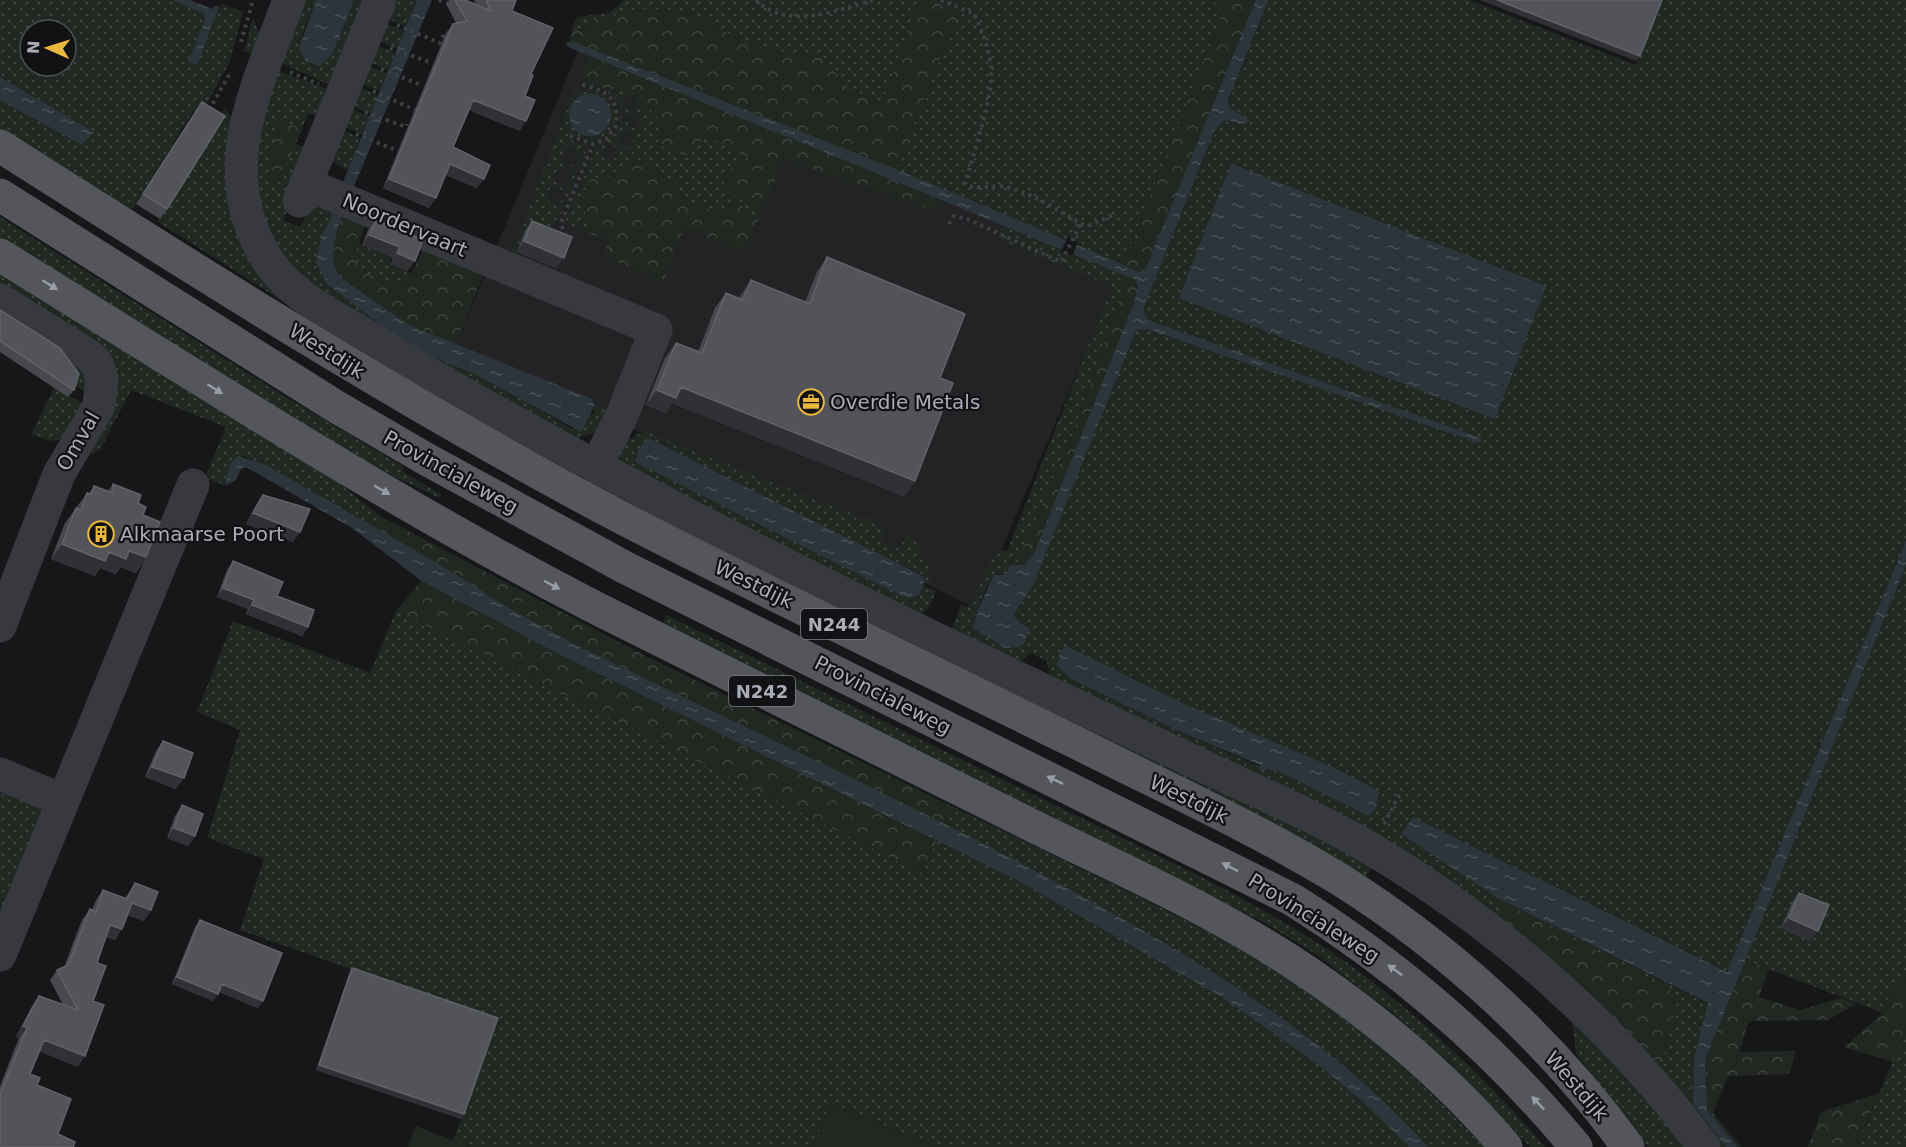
<svg xmlns="http://www.w3.org/2000/svg" width="1906" height="1147" viewBox="0 0 1906 1147" font-family="'DejaVu Sans',sans-serif">
  <defs>
    <pattern id="grass-dots" width="8" height="8" patternUnits="userSpaceOnUse" patternTransform="scale(1.5)"><rect width="8" height="8" fill="#212822"/><path d="M2 2h.1M6 6h.1" fill="none" stroke="#3f4440" stroke-width="1.8" stroke-linecap="round"/></pattern>
    <pattern id="forest-crowns" width="20" height="18" patternUnits="userSpaceOnUse" patternTransform="scale(1.5)"><rect width="20" height="18" fill="#212822"/><path d="M2 6a3 3 0 1 1 6 0M12 15a3 3 0 1 1 6 0" fill="none" stroke="#3f4440"/></pattern>
    <pattern id="water-ripples" width="26" height="14" patternUnits="userSpaceOnUse" patternTransform="scale(1.5)"><rect width="26" height="14" fill="#2d353c"/><path d="M2 4q2-2 4 0t4 0M15 11q2-2 4 0t4 0" fill="none" stroke="#495056"/></pattern>
  </defs>
  <rect width="100%" height="100%" fill="#171719"/>
  <!-- built -->
  <path fill="#232326" d="M580 46 1120 272 976 609 925 583 923 575 648 438 595 405V402L456 344Z"/>
  <!-- grass -->
  <path fill="url(#grass-dots)" fill-rule="evenodd" d="M0 0H173L204 14 205 20 188 62 197 65 219 7 223 4 243 12 230 61 202 113 194 110 132 210 0 130V100L82 145 94 132 0 77ZM30 30H66V66H30Z
    M298 0H316C309 19 288 53 312 65L333 53 354 0H364L337 88 276 61Z
    M389 0H417L406 26 382 17Z
    M624 0H919L882 105 848 87 820 55C791 54 761 50 735 37 718 29 704 17 685 13 669 9 646 8 630 11 617 15 608 19 594 18L587 29 579 31 572 29 577 17 609 13Z
    M964 0H1213L1224 12 1120 271 1127 275 1075 429 1016 565H1011L1006 575 996 574C986 585 974 613 973 628L1005 648 1030 629 1015 620V613L1021 604 1151 279 1221 121 1269 0H1470L1636 65 1662 0H1906V541L1727 972 1413 818 1401 834 1498 898 1708 1004 1694 1058 1693 1082 1685 1102 1537 953 1050 678 1047 661 1031 653 1017 666 952 629 961 604 968 607 994 555H996L999 549 1007 551 1112 286 1001 241 1007 226 891 180ZM1127 675 1189 706 1380 793 1376 808 1277 771 1265 769 1174 729 1070 678Z
    M253 18 264 45 260 57 244 51Z
    M380 21 404 31 397 49 373 39Z
    M371 43 395 53 388 70 364 60Z
    M363 64 387 73 380 91 356 82Z
    M272 68 335 92 324 119 308 113 296 144 311 151 283 220 300 227 314 203 336 207 327 284 389 332 490 381 574 430 594 412 595 405 609 411 600 431 575 439 404 352 281 260 251 185Z
    M354 85 379 96 371 114 347 104Z
    M576 86 581 92C604 92 614 95 615 122 605 143 590 143 571 133L568 136 573 141 588 146 583 159 578 158 580 151 566 146 561 161 575 166 578 160 582 161 575 179 571 178 573 171 558 166 553 181 567 186 570 180 574 181 568 198 563 197 565 191 551 186 546 200 559 205 562 199 566 200 558 221 553 219 546 239 524 231 514 258 511 256Z
    M605 89 637 94 639 102 657 115 659 128 694 149 708 136 748 157V165L734 162 729 167 749 204 761 213 758 220 742 207 727 206 721 213 704 209 698 204 682 201 676 184 646 167 641 161 629 160 609 177 600 176 583 204 590 234 565 223 597 144 605 142 607 147 604 150 605 158 613 160 619 154 617 147 609 146 607 140 614 133 620 137V145L626 148 631 146 634 139 629 132 621 135 615 132 620 120H625L632 128 640 124 637 114 621 118 620 106 625 104 631 109 637 105 634 96H627L625 102 619 103Z
    M346 106 370 117 362 134 339 125Z
    M225 108 238 127 282 286 1375 862 1364 881 590 486 593 481 295 309 158 222 218 127 215 124Z
    M338 128 360 138 348 170 326 159Z
    M0 217 289 399 404 467 402 471 442 495 440 498C285 429 144 329 0 238Z
    M358 244 391 258 389 264 412 274 407 283C387 289 374 278 358 266L355 255Z
    M0 270 331 477 382 517 376 530 244 456 233 459 224 485 205 478 226 427 131 390 100 450 93 453 89 451 117 390 0 287Z
    M70 358 80 363 90 395 73 384Z
    M54 388 82 403 61 439 52 441 31 435Z
    M644 431 886 527 880 542 900 549 905 536 917 541C918 544 919 553 921 556 928 564 935 570 929 582L924 583 923 575 642 444 635 458 909 598 919 594 923 585 936 591C929 609 925 617 905 615L621 461 620 456 628 437 633 439 636 433 642 435Z
    M1906 565V979L1891 990 1883 1013 1745 960Z
    M396 611 922 873 952 806C1026 842 1100 877 1173 914 1209 932 1247 950 1281 972 1357 1022 1422 1082 1484 1147H939L830 1104 813 1147H470L453 1141 498 1021 240 930 264 859 207 838 240 730 197 712 233 621 370 673Z
    M666 615 1188 870C1243 899 1299 928 1349 964 1421 1017 1487 1079 1545 1147H1530L1448 1061 1394 1014 1314 953 1263 922 1100 840 661 627Z
    M0 793 44 809 0 924Z
    M1571 1014 1691 1147H1648L1576 1054Z
    M1906 1031V1147H1856Z"/>
  <!-- forest -->
  <path fill="url(#forest-crowns)" d="M919 0H964L892 178 943 199 938 209H929L786 160 783 161 761 213 734 195 723 184 734 162 747 165 748 157 708 136 686 155 661 146 657 115 639 102 637 94 599 87 579 80 593 50 569 41 572 29 579 31 587 29 594 18C608 19 617 15 630 11 646 8 669 9 685 13 704 17 718 29 735 37 761 50 791 54 820 55L848 87 882 104Z
    M1213 0H1269L1221 121 1151 279 1023 599 1016 565 1075 429 1127 275 1120 272 1223 12Z
    M277 119 301 129 280 182 268 177Z
    M636 158 676 183 683 201 699 203 716 213H721L732 205 742 207 758 220 745 251 684 229 663 283 603 256 610 240 590 234 582 195 591 178 609 177 630 160Z
    M342 214 368 218 355 255 358 266C374 278 387 289 407 283L424 248 483 275 456 344 409 325 340 277C326 257 337 236 342 214Z
    M382 517 640 653 952 806 922 873 396 611 421 581 370 540Z
    M1502 901 1679 995 1661 1071 1496 915Z
    M1745 960 1769 969 1759 997 1800 1010 1841 998 1856 1004 1828 1020 1749 1021 1739 1052 1796 1051 1789 1074 1728 1076 1713 1113 1741 1147H1737L1707 1110 1705 1060Z
    M1906 979V1031L1893 1062 1844 1047 1883 1013 1891 990Z
    M1693 1080V1104L1726 1147H1720L1684 1102Z
    M1879 1093 1856 1147H1808L1821 1112Z"/>
  <!-- garden -->
  <path fill="#212822" d="M830 1104 939 1147H813Z
    M416 1126 470 1147H408Z"/>
  <!-- water -->
  <path fill="url(#water-ripples)" d="M173 0H190L212 9 216 5 219 7 197 65 188 62 205 20 204 14Z
    M316 0H354L333 53 320 66 306 62 299 48Z
    M417 0H432L352 191 341 187Z
    M1256 0H1268L1227 102 1230 108 1249 120 1245 124 1224 120 1214 131 1143 309 1148 320 1481 438V442L1479 443 1147 329 1136 330 1033 585 1014 614 1016 620 1030 629 1024 643 1019 647 1005 648 973 628 977 611 994 575H1006L1010 565H1024L1034 554 1133 306 1138 288 1136 280 568 47 566 43 571 41C761 116 952 189 1139 272L1146 268Z
    M0 77 94 132 82 145 0 100Z
    M569 115a21 21 0 1 1 42 0a21 21 0 1 1-42 0Z
    M1231 164 1546 286 1495 419 1179 298Z
    M336 207 342 213C337 236 326 257 340 277L409 325 592 399 595 405 581 432 473 373 429 356 389 332 327 284 316 262 322 235Z
    M648 438 923 576 924 583 919 595 909 598 902 596 635 462 639 448Z
    M238 456 266 465 437 563 515 612 584 649C757 734 934 813 1103 908 1221 974 1337 1045 1428 1147H1409L1361 1100 1319 1065 1222 997 1017 880 553 651 422 581 352 528 246 467 241 469 236 480 225 486C227 476 228 462 238 456Z
    M1906 541V565L1705 1060 1707 1110 1737 1147H1726L1693 1104 1694 1058 1708 1003 1498 898 1401 834 1413 817 1727 972Z
    M1066 646 1189 706 1335 768 1380 792 1376 808 1369 816 1278 771 1266 769 1263 771 1258 768 1260 765 1174 729 1070 678 1057 666 1060 652Z"/>
  <!-- pier -->
  <path fill="#171719" d="M1068 237 1078 242 1072 256 1061 251Z"/>
  <g fill="none" stroke-linecap="round" stroke-linejoin="round">
    <!-- path -->
    <path stroke="#3e4044" stroke-width="4" stroke-dasharray="3 4.5" stroke-linecap="butt" d="M439 0 450 4
      M756 0C787 31 838 10 874 0
      M941 0 974 14C982 30 989 49 991 67 994 96 973 154 965 184 974 191 994 184 1006 187 1035 194 1056 210 1082 224L1090 225 1113 215
      M397 25 440 43 444 34
      M241 42 253 0
      M390 48 429 62
      M381 69 419 84
      M290 72 319 84
      M373 91 415 110
      M209 110 229 75
      M365 112 406 127 407 124
      M356 134 398 151
      M570 136 593 144 606 139 616 126C619 96 607 92 581 84
      M949 224 954 216 967 219 1061 262 1081 224
      M565 236 561 223 593 144
      M1384 824 1402 790"/>
    <!-- minor -->
    <path stroke="#38393e" stroke-width="33" d="M289 0C258 86 213 167 265 256 288 294 328 313 365 335 413 365 461 393 511 420 670 508 833 590 997 668 1072 704 1147 740 1222 775 1273 799 1324 821 1373 850 1500 926 1616 1028 1704 1147
      M306 184 656 330 623 413 596 467
      M299 201 380 0
      M0 300 91 357 97 364 102 379 99 406 59 474 0 626
      M0 774 62 800
      M0 955 193 485"/>
    <!-- major -->
    <path stroke="#54565c" stroke-width="33" d="M0 146C204 276 408 405 622 518 771 595 923 667 1073 741 1162 786 1254 827 1339 879 1449 948 1552 1042 1628 1147
      M0 195 335 406 426 459 626 568 1293 900C1400 967 1495 1049 1576 1147
      M0 255C198 377 393 504 600 610 740 681 880 750 1019 819 1109 864 1202 904 1286 958 1368 1011 1443 1073 1506 1147"/>
  </g>
  <!-- wall -->
  <path fill="#48494e" d="M449 0H465L476 5 474 0H516L512 11 531 74 525 96 520 131 469 110 453 147 477 188 446 175 429 208 383 188 446 33 453 24 456 23 446 4Z
    M202 102 167 209 160 219 136 204Z
    M376 220 415 261 407 271 390 264 393 258 362 245 368 230Z
    M532 221 556 268 517 252 525 231Z
    M827 257 940 378 915 481 904 496 672 403 666 413 646 405 665 358 676 343 698 352 715 308 726 293 739 298 751 280 805 302 817 272Z
    M0 310 74 390 68 397 0 352Z
    M113 484 138 503 143 515 146 557 136 573 121 567 115 574 100 568 95 576 51 559 65 523 87 493 89 494 94 486 108 491Z
    M263 495 300 532 293 542 246 524 256 505Z
    M233 561 277 596 308 627 302 636 246 614 248 609 217 597 227 570Z
    M163 741 176 789 145 777 156 751Z
    M182 805 195 836 188 846 167 838 175 816Z
    M135 883 151 910 144 921 127 915 115 940 106 937 97 963 93 1001 78 1067 39 1051 30 1074 37 1085 58 1134 0 1147V1086L19 1038 16 1037 32 1006 39 996 63 1005 50 980 57 970 64 967 82 920 90 909 92 910 96 900 103 890 125 898Z
    M1799 893 1811 941 1781 928 1792 903Z
    M200 920 263 1001 258 1008 219 992 213 1001 172 984 195 927Z
    M352 968 464 1114 461 1119 316 1070 349 974Z"/>
  <!-- shaded-wall -->
  <path fill="#303134" d="M1480 0H1497L1640 56 1636 61Z
    M473 100 526 121 520 131 467 109Z
    M450 164 484 179 477 188 443 174Z
    M389 179 436 198 429 208 383 188Z
    M369 235 400 247 393 258 362 245Z
    M524 241 564 258 556 268 517 252Z
    M397 253 415 261 407 271 390 264Z
    M681 387 915 481 904 496 672 403 666 413 646 405 657 390Z
    M253 513 300 532 293 542 246 524Z
    M62 544 109 552 129 551 146 557 136 573 121 567 115 574 100 568 95 576 51 559Z
    M223 588 254 600 248 609 217 597Z
    M252 605 308 627 302 636 246 614Z
    M152 767 184 778 176 789 145 777Z
    M174 828 195 836 188 846 167 838Z
    M132 903 151 910 144 921 124 913Z
    M1789 918 1818 931 1811 941 1781 928Z
    M110 925 122 929 115 940 103 935Z
    M177 977 218 994 213 1001 172 984Z
    M222 984 263 1001 258 1008 217 991Z
    M23 1026 27 1028 19 1038 16 1037Z
    M44 1040 85 1056 78 1067 37 1050Z
    M319 1065 464 1114 461 1119 316 1070Z"/>
  <!-- building -->
  <path fill="#535459" stroke="#606268" stroke-width="1.5" d="M455 0H465L491 11 486 0H516L512 11 553 28 531 74 533 75 525 96 535 100 526 121 473 100 453 147 490 165 484 179 450 164 436 198 389 179 453 24 467 21Z
    M1497 0H1662L1640 56Z
    M202 102 225 116 167 209 143 194Z
    M376 220 423 240 415 261 397 253 400 247 369 235Z
    M532 221 572 237 564 258 524 241Z
    M827 257 965 314 940 378 953 383 915 481 681 387 676 398 657 390 676 343 702 353 726 293 743 300 751 280 810 304Z
    M0 310 60 348 79 374 74 390 0 341Z
    M113 484 141 495 138 503 146 507 143 515 160 522 146 557 129 551 126 559 109 552 105 561 62 544 76 508 81 510 87 493 91 494 94 486 113 493Z
    M263 495 310 509 300 532 253 513Z
    M233 561 283 582 277 596 314 610 308 627 252 605 254 600 223 588Z
    M163 741 193 753 184 778 152 767Z
    M182 805 203 814 195 836 174 828Z
    M135 883 158 892 151 910 132 903 122 929 110 925 97 963 106 966 93 1001 104 1005 85 1056 44 1040 30 1074 40 1078 37 1085 71 1099 58 1134 75 1142 73 1147H0V1094L27 1028 23 1026 39 996 78 1010 57 970 68 965 90 909 96 912 103 890 127 899Z
    M1799 893 1829 905 1818 931 1789 918Z
    M200 920 282 953 263 1001 222 984 218 994 177 977Z
    M352 968 498 1018 464 1114 319 1065Z"/>
  <!-- one-way arrows -->
  <defs><path id="oneway-solid" d="M-6-.8H1V-3.2L6.5 0L1 3.2V.8H-6Z" transform="scale(1.5)"/></defs>
  <g fill="#999ca6">
    <use href="#oneway-solid" transform="translate(50 285) rotate(32)"/>
    <use href="#oneway-solid" transform="translate(215 389) rotate(32)"/>
    <use href="#oneway-solid" transform="translate(382 490) rotate(30)"/>
    <use href="#oneway-solid" transform="translate(552 585) rotate(28)"/>
    <use href="#oneway-solid" transform="translate(1055 780) rotate(-154)"/>
    <use href="#oneway-solid" transform="translate(1230 867) rotate(-153)"/>
    <use href="#oneway-solid" transform="translate(1395 970) rotate(-144)"/>
    <use href="#oneway-solid" transform="translate(1538 1103) rotate(-133)"/>
  </g>
  <!-- icons -->
  <defs>
    <g id="office-ring" transform="scale(1.35)"><circle r="9.5" fill="#121214" stroke="#e8b83f" stroke-width="1.5"/><path d="M-6-3h4V-5.5h4V-3h4V5H-6ZM-1-4.5V-3h2v-1.5ZM-6 0V1H6V0Z" fill="#e8b83f"/></g>
    <g id="building-ring" transform="scale(1.35)"><circle r="9.5" fill="#121214" stroke="#e8b83f" stroke-width="1.5"/><path d="M-4-6H4V6H1V3H-1V6H-4ZM-2.5-4.3h1.7v1.8h-1.7ZM.8-4.3h1.7v1.8H.8ZM-2.5-1h1.7V.8h-1.7ZM.8-1h1.7V.8H.8Z" fill="#e8b83f"/></g>
  </defs>
  <g fill-rule="evenodd">
    <use href="#office-ring" x="811" y="402"/>
    <use href="#building-ring" x="101" y="534"/>
  </g>
  <g text-anchor="middle" dominant-baseline="central" stroke-width="4.5" stroke-linejoin="round" paint-order="stroke">
    <!-- shield labels -->
    <g fill="#121214" stroke="#7c7e87" stroke-width="1.5">
      <rect x="801" y="609" width="66" height="30" rx="4.5"/>
      <rect x="729" y="676" width="66" height="30" rx="4.5"/>
    </g>
    <g font-size="18" font-weight="bold" fill="#aaadb8">
      <text x="834" y="624">N244</text>
      <text x="762" y="691">N242</text>
    </g>
    <!-- street labels -->
    <g font-size="20" fill="#aaadb8" stroke="#121214">
      <text transform="translate(405 225) rotate(23)">Noordervaart</text>
      <text transform="translate(327 351) rotate(32)">Westdijk</text>
      <text transform="translate(78 441) rotate(-60)">Omval</text>
      <text transform="translate(451 472) rotate(29)">Provincialeweg</text>
      <text transform="translate(754 584) rotate(26)">Westdijk</text>
      <text transform="translate(883 695) rotate(27)">Provincialeweg</text>
      <text transform="translate(1189 799) rotate(26)">Westdijk</text>
      <text transform="translate(1314 918) rotate(32)">Provincialeweg</text>
      <text transform="translate(1577 1086) rotate(49)">Westdijk</text>
    </g>
    <!-- poi labels -->
    <g font-size="20" fill="#aaadb8" stroke="#121214" text-anchor="start">
      <text x="830" y="402">Overdie Metals</text>
      <text x="120" y="534">Alkmaarse Poort</text>
    </g>
  </g>
  <!-- north arrow -->
  <g transform="translate(48 48) rotate(273)"><circle r="28" fill="#121214" stroke="#4f5056" stroke-width="1.5"/>
  <path d="M0-4.5L10 22L0 15L-10 22Z" fill="#e8b83f"/>
  <text y="-9" font-size="16" font-weight="bold" text-anchor="middle" fill="#aaadb8">N</text>
  </g>
</svg>
